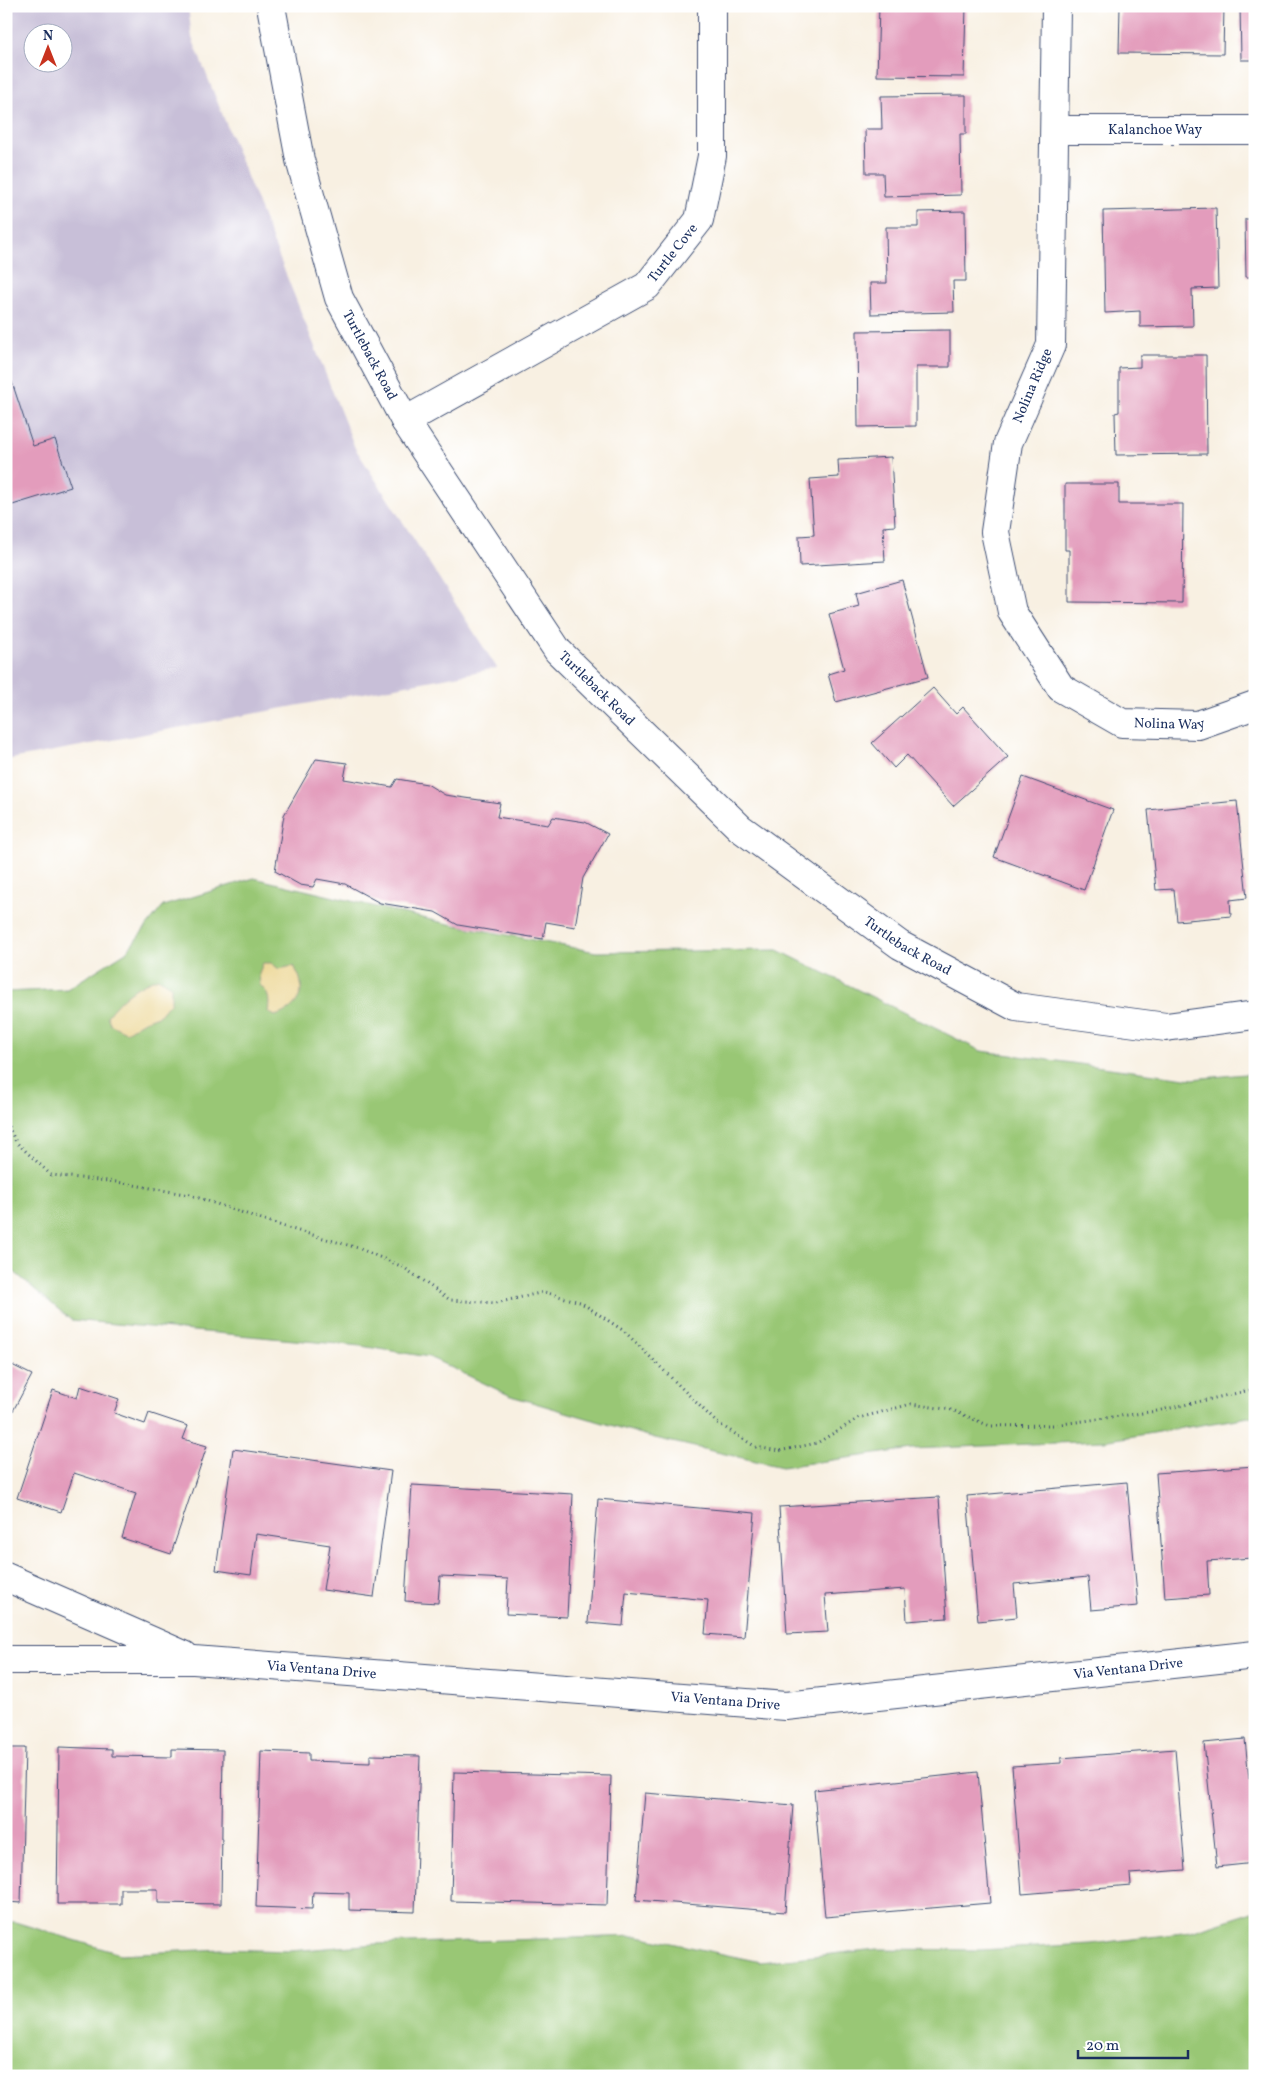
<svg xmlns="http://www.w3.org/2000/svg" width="1261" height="2082" viewBox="0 0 1261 2082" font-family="Vollkorn,serif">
  <rect width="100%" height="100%" fill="#fff"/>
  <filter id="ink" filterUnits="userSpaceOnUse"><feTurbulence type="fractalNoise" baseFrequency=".02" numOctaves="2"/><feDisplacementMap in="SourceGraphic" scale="10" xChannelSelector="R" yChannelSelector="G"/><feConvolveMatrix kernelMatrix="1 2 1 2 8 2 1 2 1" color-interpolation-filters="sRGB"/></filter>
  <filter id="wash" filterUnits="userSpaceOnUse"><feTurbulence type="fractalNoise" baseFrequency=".0096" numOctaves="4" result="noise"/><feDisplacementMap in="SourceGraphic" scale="20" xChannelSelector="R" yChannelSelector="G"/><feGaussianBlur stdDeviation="1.12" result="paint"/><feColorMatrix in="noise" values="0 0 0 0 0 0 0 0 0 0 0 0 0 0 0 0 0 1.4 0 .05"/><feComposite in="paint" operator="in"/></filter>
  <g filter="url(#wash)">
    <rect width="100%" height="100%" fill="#f8f0e2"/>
    <!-- industrial -->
    <path fill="#c8bfd8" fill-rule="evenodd" d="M6 6H188L192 38 355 448 497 668 6 760ZM32 32H62V62H32Z"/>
    <!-- green -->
    <path fill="#99c775" stroke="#5a7b6a" d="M254 878 444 923 596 952 778 950 981 1051 1193 1079 1255 1073V1416L1104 1441 912 1449 782 1467 655 1438 511 1396 429 1357 361 1346 71 1320 6 1265V992L67 989 126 952 163 906Z
      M1255 1911V2076H6V1922H15L120 1954 221 1949 290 1951 376 1944 639 1936 760 1962 877 1949 980 1950 1091 1944 1191 1932Z"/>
    <!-- sand -->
    <path fill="#eeda9e" stroke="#84847e" d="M263 963H271L279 969 293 966C310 987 299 1009 275 1016L268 1012C270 1000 269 993 260 985L259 973Z
      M158 978 171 986V1002L160 1015 144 1021 126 1032 111 1025 107 1016C121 998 136 985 158 978Z"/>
    <g id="blocks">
      <!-- building -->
      <path fill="#e39cbc" d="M879 6H966L964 77 877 76Z
        M1120 6 1224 7 1223 54 1119 53Z
        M1240 6H1255V60H1241Z
        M966 95V134H960L961 195 884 197 883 173H866L865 129H882L881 96Z
        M1216 208 1218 288 1192 289 1193 326 1140 327V311L1105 313 1103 211Z
        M965 211 966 281H953L954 312 871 314 870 283H887L886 227H918V212Z
        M1245 219H1255V277H1246Z
        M950 330V367H916V426L858 427 857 331Z
        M1140 355H1206L1207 454 1116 455 1115 413 1119 412V368L1140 367Z
        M6 364 33 446 55 439 71 487 6 507Z
        M891 457 895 526 883 527 885 561 800 566 799 536 814 535 810 479 839 477 838 460Z
        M1065 484H1119V504H1183L1182 603 1069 602V550H1065Z
        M902 580 928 677 836 702 828 674 844 669 829 614 859 606 856 593Z
        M933 688 956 714 963 707 1008 757 953 806 907 755 894 768 872 743Z
        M316 759 347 763 344 779 392 787 397 779 427 784 445 795 500 803 497 817 548 825 553 817 585 822 608 834 583 878 575 927 546 922 543 939 458 925 435 912 380 903 345 884 317 879 313 887 300 885 275 871 284 815Z
        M1023 777 1113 810 1084 890 994 857Z
        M1237 801 1247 898 1230 900 1231 916 1177 921 1174 889 1156 890 1148 810Z
        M6 1362 32 1375 6 1424Z
        M80 1386 119 1399 114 1413 145 1424 149 1413 188 1426 183 1439 207 1446 171 1554 122 1538 136 1493 74 1473 61 1512 17 1498 53 1390 77 1398Z
        M233 1449 391 1471 374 1597 323 1590 330 1545 256 1534 251 1575 216 1570Z
        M1255 1466V1582L1252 1558 1207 1561 1209 1595 1165 1598 1156 1473Z
        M1127 1482 1138 1606 1091 1610 1088 1577 1014 1584 1017 1617 978 1621 967 1496Z
        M412 1485 573 1494 567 1617 506 1614 508 1579 440 1576 438 1603 405 1601Z
        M939 1497 947 1618 907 1621 905 1589 825 1595 828 1632 787 1634 779 1507Z
        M598 1499 755 1513 744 1637 705 1634 708 1600 626 1592 623 1626 588 1623Z
        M1245 1739 1249 1779H1255V1863L1217 1867 1204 1743Z
        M59 1747 112 1749V1756L172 1757V1749L223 1750 221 1904 158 1903V1889H121V1904H57Z
        M6 1748H25L21 1903 6 1902Z
        M1175 1749 1185 1870 1130 1874 1131 1885 1022 1894 1012 1766 1061 1763V1758Z
        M261 1751 309 1753V1761L370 1763V1755L420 1756 415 1912 349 1910V1893L313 1892 312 1909 256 1907Z
        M454 1772 611 1776 607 1905 451 1901Z
        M978 1772 990 1903 825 1917 814 1790Z
        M645 1793 793 1805 785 1912 636 1900Z"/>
    </g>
  </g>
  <g filter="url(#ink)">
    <use href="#blocks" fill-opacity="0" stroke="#3c4c72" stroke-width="1"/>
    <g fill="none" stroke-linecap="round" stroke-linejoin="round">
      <!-- minor casing -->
      <g stroke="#3c4c72" stroke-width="30">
        <g id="minor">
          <path id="s1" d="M1056 6 1051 345 1008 443 995 532 1012 612 1061 688 1122 723 1198 725 1255 705"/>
          <path id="s2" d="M1055 130H1255"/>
          <path id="s3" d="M405 421 647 286 699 220 712 156V6"/>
          <path d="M6 1577 184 1655"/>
          <path id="s4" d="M6 1660H194L786 1706 1255 1655"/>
        </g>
      </g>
      <!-- secondary casing -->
      <g stroke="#3c4c72" stroke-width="30">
        <g id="secondary">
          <path id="s5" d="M271 6 300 160 339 298 405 421 558 651 740 828 900 945 1016 1007 1166 1027 1255 1015"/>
        </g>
      </g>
      <!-- path -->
      <path stroke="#3c4c72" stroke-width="3" stroke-dasharray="1 4" stroke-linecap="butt" d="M6 1122 16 1142 51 1175 117 1182 190 1195 288 1228 358 1248 403 1267 450 1300 496 1303 544 1292 580 1302 624 1331 716 1422 756 1447 779 1451 817 1443 859 1418 911 1404 952 1410 990 1426 1054 1425 1157 1411 1255 1389"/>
      <!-- minor -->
      <use href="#minor" stroke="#fff" stroke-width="28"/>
      <!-- secondary -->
      <use href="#secondary" stroke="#fff" stroke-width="28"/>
    </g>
  </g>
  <g text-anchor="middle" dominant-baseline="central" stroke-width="5" stroke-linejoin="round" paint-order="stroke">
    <!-- street labels -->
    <g font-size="14" fill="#1b2f5e" stroke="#fff">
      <text stroke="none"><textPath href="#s2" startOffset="100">Kalanchoe Way</textPath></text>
      <text stroke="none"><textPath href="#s3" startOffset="319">Turtle Cove</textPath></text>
      <text stroke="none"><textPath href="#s5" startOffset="365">Turtleback Road</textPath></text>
      <text transform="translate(1033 386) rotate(-67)">Nolina Ridge</text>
      <text stroke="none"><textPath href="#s5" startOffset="770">Turtleback Road</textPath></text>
      <text stroke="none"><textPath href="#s1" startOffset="826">Nolina Way</textPath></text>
      <text stroke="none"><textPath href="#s5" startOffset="1175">Turtleback Road</textPath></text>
      <text stroke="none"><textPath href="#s4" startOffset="1126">Via Ventana Drive</textPath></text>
      <text stroke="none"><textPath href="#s4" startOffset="316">Via Ventana Drive</textPath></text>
      <text stroke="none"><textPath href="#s4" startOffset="721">Via Ventana Drive</textPath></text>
    </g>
  </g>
  <!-- margin -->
  <rect width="1261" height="2082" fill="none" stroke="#fff" stroke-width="25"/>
  <!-- north arrow -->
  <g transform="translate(48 48)"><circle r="24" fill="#ffffff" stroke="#a4acbf"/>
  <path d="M0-4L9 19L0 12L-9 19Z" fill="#c8321e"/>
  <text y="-8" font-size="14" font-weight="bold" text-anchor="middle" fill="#1b2f5e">N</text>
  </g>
  <!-- scale -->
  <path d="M1078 2050v8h110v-8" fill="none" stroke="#1b2f5e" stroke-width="2.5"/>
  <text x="1086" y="2050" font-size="15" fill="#1b2f5e" stroke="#ffffff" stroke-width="4" paint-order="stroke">20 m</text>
</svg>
